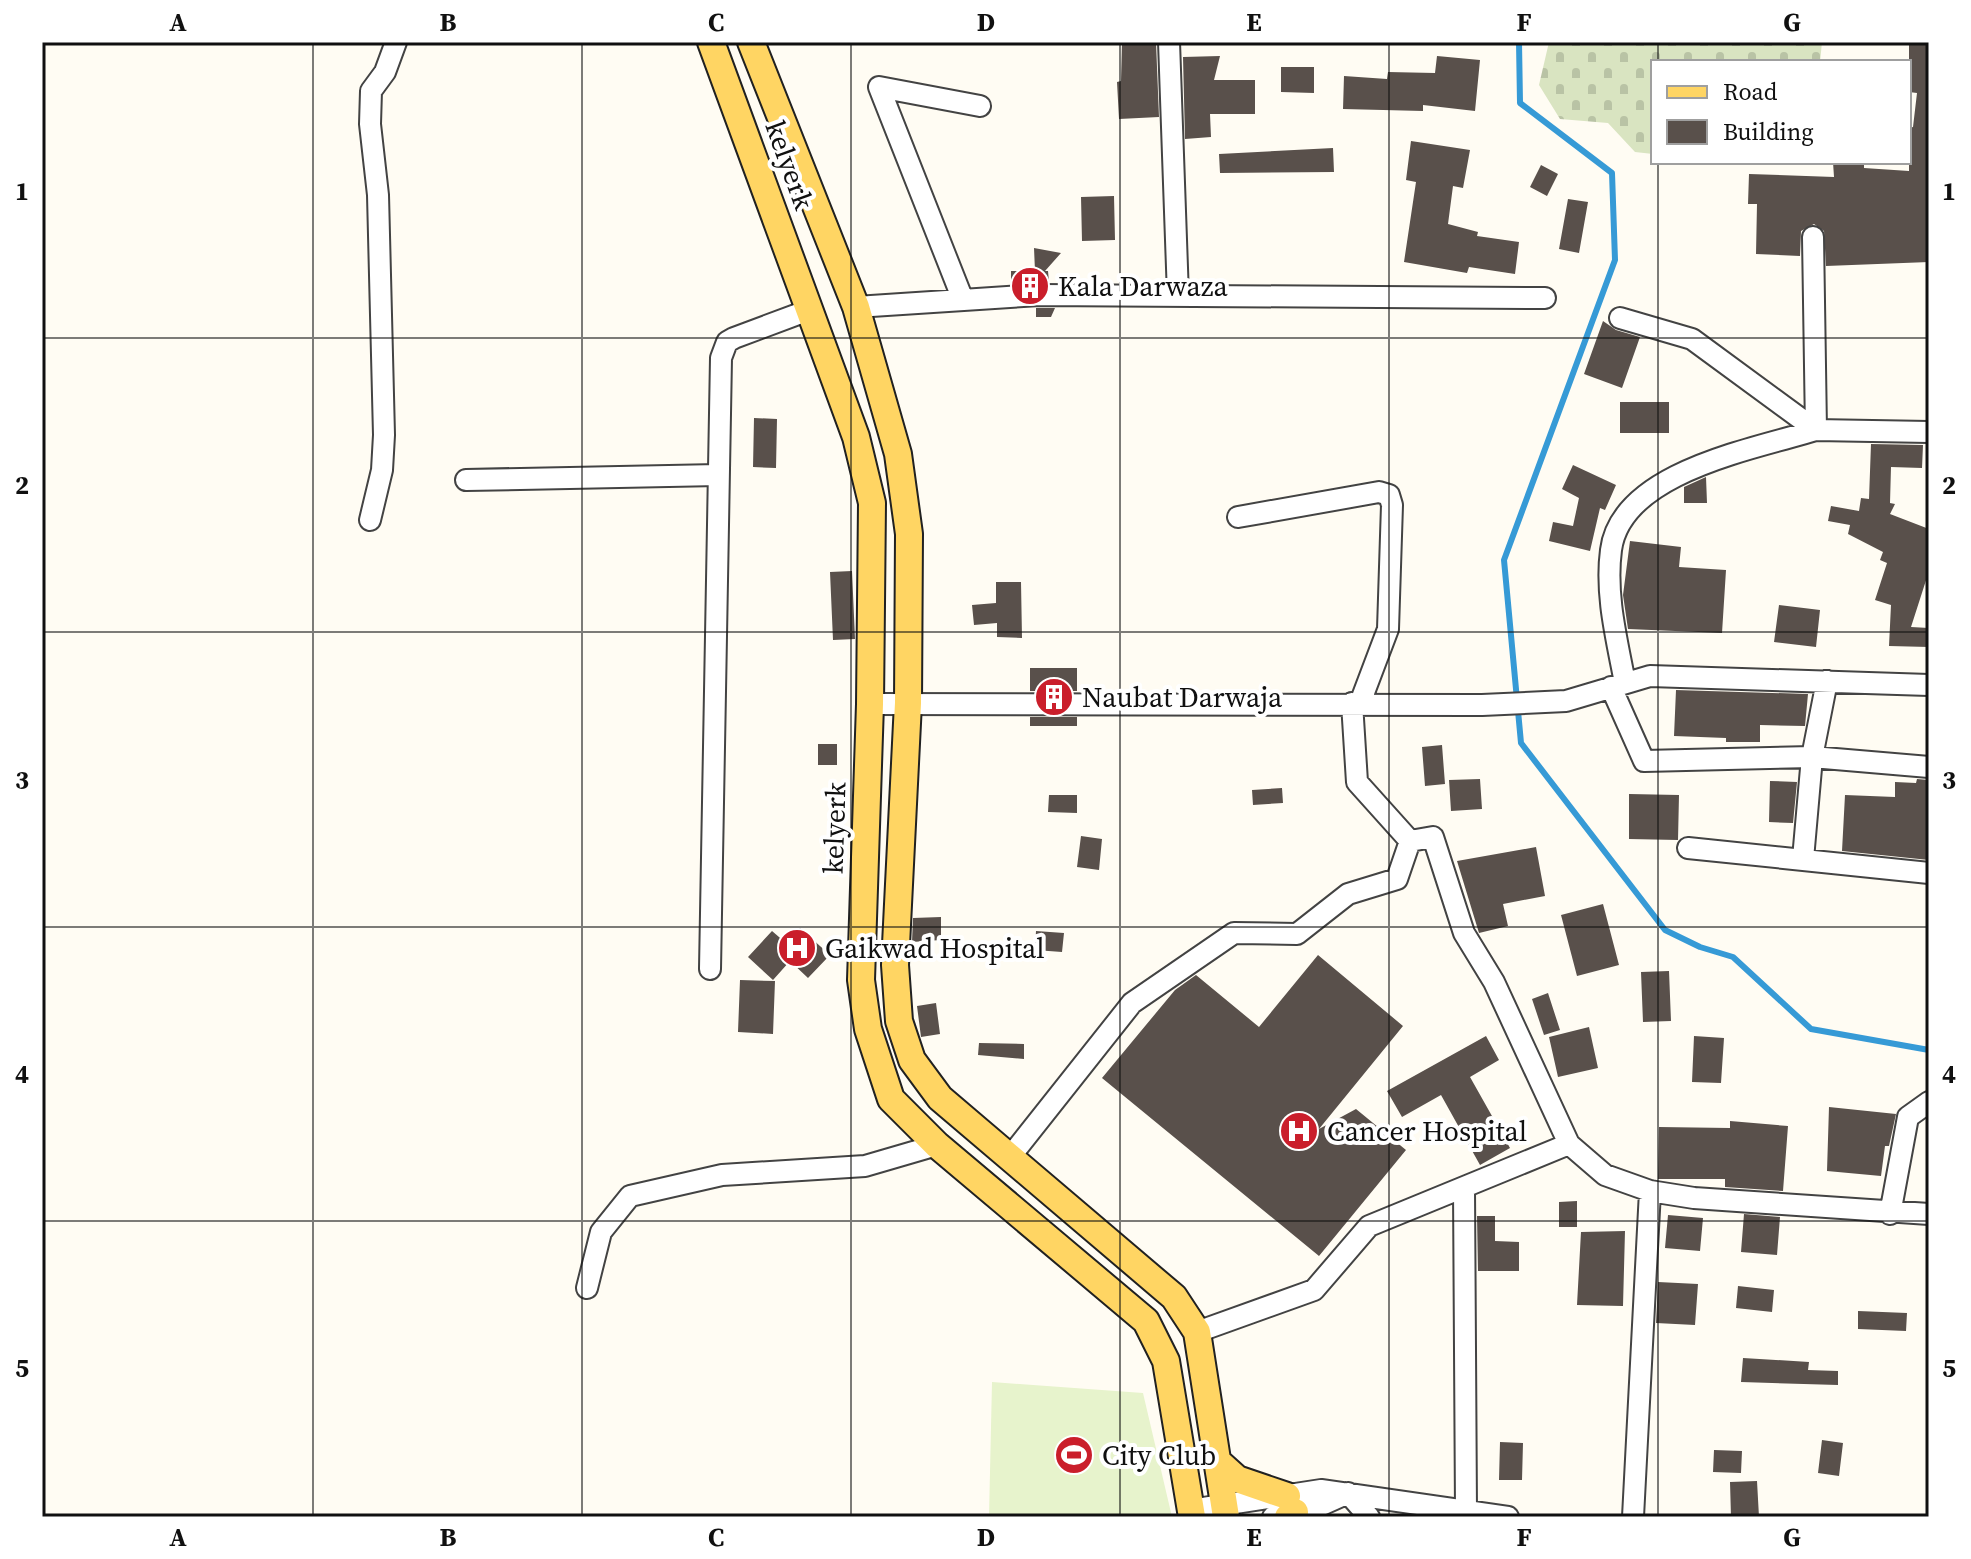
<svg xmlns="http://www.w3.org/2000/svg" width="1971" height="1559" viewBox="0 0 1971 1559" font-family="'Source Serif 4',serif">
  <defs>
    <pattern id="cemetery-stones" width="16" height="16" patternUnits="userSpaceOnUse" patternTransform="scale(2)"><rect width="16" height="16" fill="#d9e4c1"/><path d="M2 7V4a2 2 0 0 1 4 0v3zM10 15v-3a2 2 0 0 1 4 0v3z" fill="#b9c3a5"/></pattern>
  </defs>
  <rect width="100%" height="100%" fill="#fffcf3"/>
  <!-- cemetery -->
  <path fill="url(#cemetery-stones)" d="M1549 42H1822L1820 62H1653V154L1635 152 1608 123 1560 119 1539 85Z"/>
  <!-- pitch -->
  <path fill="#e7f3cc" d="M992 1382 1143 1393 1172 1517H989Z"/>
  <g fill="none" stroke-linecap="round" stroke-linejoin="round">
    <!-- stream -->
    <path stroke="#369ad6" stroke-width="6" d="M1519 42 1520 103 1612 173 1615 260 1504 560 1521 743 1665 930 1700 947 1733 957 1811 1029 1929 1050"/>
  </g>
  <!-- building -->
  <path fill="#59504b" d="M1122 42H1156L1159 117 1119 119 1117 82 1121 81Z
    M1909 42H1929V262L1826 266 1824 231 1814 224 1801 231 1800 256 1756 254 1757 204H1748L1749 174 1834 177 1833 162H1864V168L1909 171V128L1913 127 1917 93 1909 92Z
    M1220 56 1214 80H1255V114H1210L1211 137 1185 139 1183 57Z
    M1437 56 1480 60 1475 111 1423 105V111L1343 109 1344 76 1387 79 1388 72 1435 73Z
    M1281 67H1314V93L1281 92Z
    M1411 141 1470 150 1463 188 1453 186 1448 224 1478 232 1477 236 1519 242 1515 274 1469 267 1467 273 1404 262 1416 182 1406 180Z
    M1333 148 1334 172 1220 173 1219 154Z
    M1541 165 1558 174 1547 196 1530 187Z
    M1114 196 1115 240 1082 241 1081 197Z
    M1568 199 1588 202 1579 253 1559 249Z
    M1034 248 1061 253 1045 271H1048L1049 282 1011 284V271H1035Z
    M1036 308H1055L1051 317H1036Z
    M1603 321 1616 330 1640 337 1622 388 1584 374Z
    M1620 402H1669V433H1620Z
    M754 418 777 419 776 468 753 467Z
    M1871 444 1923 445 1922 468 1891 467 1890 503 1895 504 1890 514 1929 529V571L1911 627 1929 628V647L1889 646 1891 605 1875 600 1887 563 1880 560 1883 552 1848 534 1850 525 1828 521 1831 506 1859 511 1861 498 1869 499Z
    M1573 465 1616 485 1605 510 1600 508 1590 551 1549 541 1553 522 1573 526 1579 498 1562 489Z
    M1706 477 1707 503H1684V487Z
    M1630 541 1681 547 1679 567 1726 570 1722 633 1628 629 1623 595Z
    M852 571 855 639 833 640 830 572Z
    M996 582H1021L1022 638 997 637V623L974 625 972 605 996 603Z
    M1779 605 1820 610 1816 647 1774 642Z
    M1030 668H1077V691H1030Z
    M1676 690 1808 694 1805 726 1760 725V742H1726V738L1674 736Z
    M1030 717H1077V726H1030Z
    M818 744H837V765H818Z
    M1442 745 1445 784 1425 786 1422 747Z
    M1480 779 1482 809 1451 811 1449 780Z
    M1917 779 1929 780V860L1842 851 1845 795 1895 797V782L1916 783Z
    M1770 781 1797 782 1793 823 1769 822Z
    M1282 788 1283 803 1253 805 1252 790Z
    M1629 794 1679 795 1678 840 1629 839Z
    M1049 795H1077V813L1048 812Z
    M1081 836 1102 839 1099 870 1077 867Z
    M1536 847 1545 896 1503 904 1508 926 1479 933 1457 861Z
    M1603 904 1619 965 1577 976 1561 915Z
    M941 917V940L912 942 913 918Z
    M800 928 830 955 808 978 790 961 773 980 748 957 772 931 786 943Z
    M1036 931 1064 933 1062 952 1035 950Z
    M1318 955 1403 1026 1319 1129 1356 1109 1406 1150 1319 1256 1102 1078 1175 990 1196 975 1259 1027Z
    M1669 971 1671 1021 1643 1022 1641 972Z
    M740 980 775 981 773 1034 738 1032Z
    M1548 993 1560 1030 1544 1035 1532 999Z
    M936 1003 940 1034 921 1037 917 1006Z
    M1589 1027 1598 1068 1558 1077 1549 1037Z
    M1486 1036 1499 1060 1470 1077 1510 1148 1480 1165 1441 1095 1402 1117 1387 1091Z
    M1694 1036 1724 1038 1721 1083 1692 1082Z
    M979 1043 1024 1044V1059L978 1055Z
    M1829 1107 1896 1114 1889 1146H1885L1881 1176 1827 1171Z
    M1730 1121 1788 1126 1783 1191 1725 1187V1179H1658L1659 1127 1730 1128Z
    M1577 1201V1227H1559V1202Z
    M1744 1214 1780 1217 1777 1255 1741 1252Z
    M1668 1215 1703 1218 1700 1251 1665 1248Z
    M1477 1216H1495V1241L1519 1242V1271H1478Z
    M1625 1231 1623 1306 1577 1305 1581 1232Z
    M1658 1282 1698 1284 1695 1325 1656 1323Z
    M1738 1286 1774 1290 1772 1312 1736 1308Z
    M1858 1311 1907 1313 1906 1331 1858 1329Z
    M1743 1358 1809 1362 1808 1370 1838 1371V1385L1741 1382Z
    M1822 1440 1843 1443 1839 1476 1818 1473Z
    M1500 1442 1523 1443 1522 1480H1499Z
    M1714 1450 1742 1451 1741 1473 1713 1472Z
    M1757 1481 1759 1517H1731L1730 1482Z"/>
  <g fill="none" stroke-linecap="round" stroke-linejoin="round">
    <!-- minor casing -->
    <g stroke="#434343" stroke-width="24">
      <path id="minor" d="M1169 42 1178 296
        M963 300 879 87 980 106
        M856 307 1039 295 1545 298
        M1620 318 1692 339 1816 430 1929 432
        M466 480 718 475
        M1238 517 1379 492 1389 495 1392 505 1388 629 1360 703
        M370 520 382 470 384 435 378 195 370 124 371 91 385 72 396 42
        M1625 683C1617 640 1605 595 1611 550 1621 472 1754 449 1816 430L1813 237
        M1611 687 1644 761 1812 757 1929 767
        M1352 703 1357 782 1410 841 1433 837 1464 933 1494 982 1569 1144 1605 1175 1650 1191 1694 1198 1929 1214
        M870 704 1482 705 1566 701 1650 676 1929 685
        M1688 848 1929 873
        M1803 859 1812 757 1827 681
        M710 969 721 358 727 342 734 338 809 310
        M1010 1157 1132 1003 1234 933 1297 934 1348 894 1397 879 1410 841
        M1464 1189 1466 1510
        M1890 1214 1908 1117 1929 1102
        M587 1288 601 1232 630 1196 722 1175 865 1166 937 1145
        M1197 1332 1314 1290 1369 1226 1569 1144
        M1348 1493 1369 1517
        M1190 1510 1321 1490 1508 1517
        M1273 1517 1319 1506 1348 1493
        M1633 1517 1650 1191"/>
    </g>
    <!-- major casing -->
    <g stroke="#212121" stroke-width="30">
      <path id="major" d="M711 42 856 437 872 503 870 704 861 980 868 1029 891 1099 937 1145 1146 1321 1166 1361 1192 1517
        M751 42 856 307 898 454 909 534 908 703 895 965 899 1021 912 1060 940 1098 1174 1297 1197 1332 1226 1517
        M1217 1461 1237 1479 1287 1496
        M1288 1517 1295 1512"/>
    </g>
    <!-- minor -->
    <use href="#minor" stroke="#fff" stroke-width="20"/>
    <!-- major -->
    <use href="#major" stroke="#ffd563" stroke-width="26"/>
  </g>
  <!-- grid -->
  <path fill="none" stroke="#101010" stroke-width="2" stroke-opacity="0.55" d="M313 42V1517M582 42V1517M851 42V1517M1120 42V1517M1389 42V1517M1658 42V62M1658 162V1517M42 338H1929M42 632H1929M42 927H1929M42 1221H1929"/>
  <!-- icons -->
  <defs>
    <g id="building-disc" transform="scale(2)"><circle r="9.5" fill="#ca1e2b" stroke="#fff"/><path d="M-4-6H4V6H1V3H-1V6H-4ZM-2.5-4.3h1.7v1.8h-1.7ZM.8-4.3h1.7v1.8H.8ZM-2.5-1h1.7V.8h-1.7ZM.8-1h1.7V.8H.8Z" fill="#fff"/></g>
    <g id="hospital-disc" transform="scale(2)"><circle r="9.5" fill="#ca1e2b" stroke="#fff"/><path d="M-5-5h3v3.5h4V-5h3V5h-3V1.5h-4V5h-3Z" fill="#fff"/></g>
    <g id="stadium-disc" transform="scale(2)"><circle r="9.5" fill="#ca1e2b" stroke="#fff"/><path d="M0-5a6.5 5 0 1 0 0 10a6.5 5 0 1 0 0-10ZM-3.5-1.8h7v3.6h-7Z" fill="#fff"/></g>
  </defs>
  <g fill-rule="evenodd">
    <use href="#building-disc" x="1030" y="286"/>
    <use href="#building-disc" x="1054" y="697"/>
    <use href="#hospital-disc" x="797" y="948"/>
    <use href="#hospital-disc" x="1299" y="1131"/>
    <use href="#stadium-disc" x="1074" y="1455"/>
  </g>
  <g text-anchor="middle" dominant-baseline="central" stroke-width="8" stroke-linejoin="round" paint-order="stroke">
    <!-- street labels -->
    <g font-size="28" fill="#101010" stroke="#fff">
      <text transform="translate(790 165) rotate(70)">kelyerk</text>
      <text transform="translate(834 828) rotate(-88)">kelyerk</text>
    </g>
    <!-- poi labels -->
    <g font-size="28" fill="#101010" stroke="#fff" text-anchor="start">
      <text x="1058" y="286">Kala Darwaza</text>
      <text x="1082" y="697">Naubat Darwaja</text>
      <text x="825" y="948">Gaikwad Hospital</text>
      <text x="1327" y="1131">Cancer Hospital</text>
      <text x="1102" y="1455">City Club</text>
    </g>
  </g>
  <!-- border -->
  <rect width="1971" height="1559" fill="none" stroke="#ffffff" stroke-width="88"/>
  <!-- legend -->
  <rect x="1651" y="60" width="260" height="104" fill="#ffffff" stroke="#9f9f9f" stroke-width="2"/>
  <rect x="1667" y="86" width="40" height="12" fill="#ffd563" stroke="#9f9f9f" stroke-width="2"/>
  <text x="1723" y="100" font-size="24" fill="#101010">Road</text>
  <rect x="1667" y="120" width="40" height="24" fill="#59504b" stroke="#9f9f9f" stroke-width="2"/>
  <text x="1723" y="140" font-size="24" fill="#101010">Building</text>
  <rect x="44" y="44" width="1883" height="1471" fill="none" stroke="#101010" stroke-width="3"/>
  <g font-size="26" text-anchor="middle" font-weight="bold" fill="#101010">
    <text x="178" y="31">A</text>
    <text x="448" y="31">B</text>
    <text x="716" y="31">C</text>
    <text x="986" y="31">D</text>
    <text x="1254" y="31">E</text>
    <text x="1524" y="31">F</text>
    <text x="1792" y="31">G</text>
    <text x="22" y="200">1</text>
    <text x="1949" y="200">1</text>
    <text x="22" y="494">2</text>
    <text x="1949" y="494">2</text>
    <text x="22" y="789">3</text>
    <text x="1949" y="789">3</text>
    <text x="22" y="1083">4</text>
    <text x="1949" y="1083">4</text>
    <text x="22" y="1377">5</text>
    <text x="1949" y="1377">5</text>
    <text x="178" y="1546">A</text>
    <text x="448" y="1546">B</text>
    <text x="716" y="1546">C</text>
    <text x="986" y="1546">D</text>
    <text x="1254" y="1546">E</text>
    <text x="1524" y="1546">F</text>
    <text x="1792" y="1546">G</text>
  </g>
</svg>
